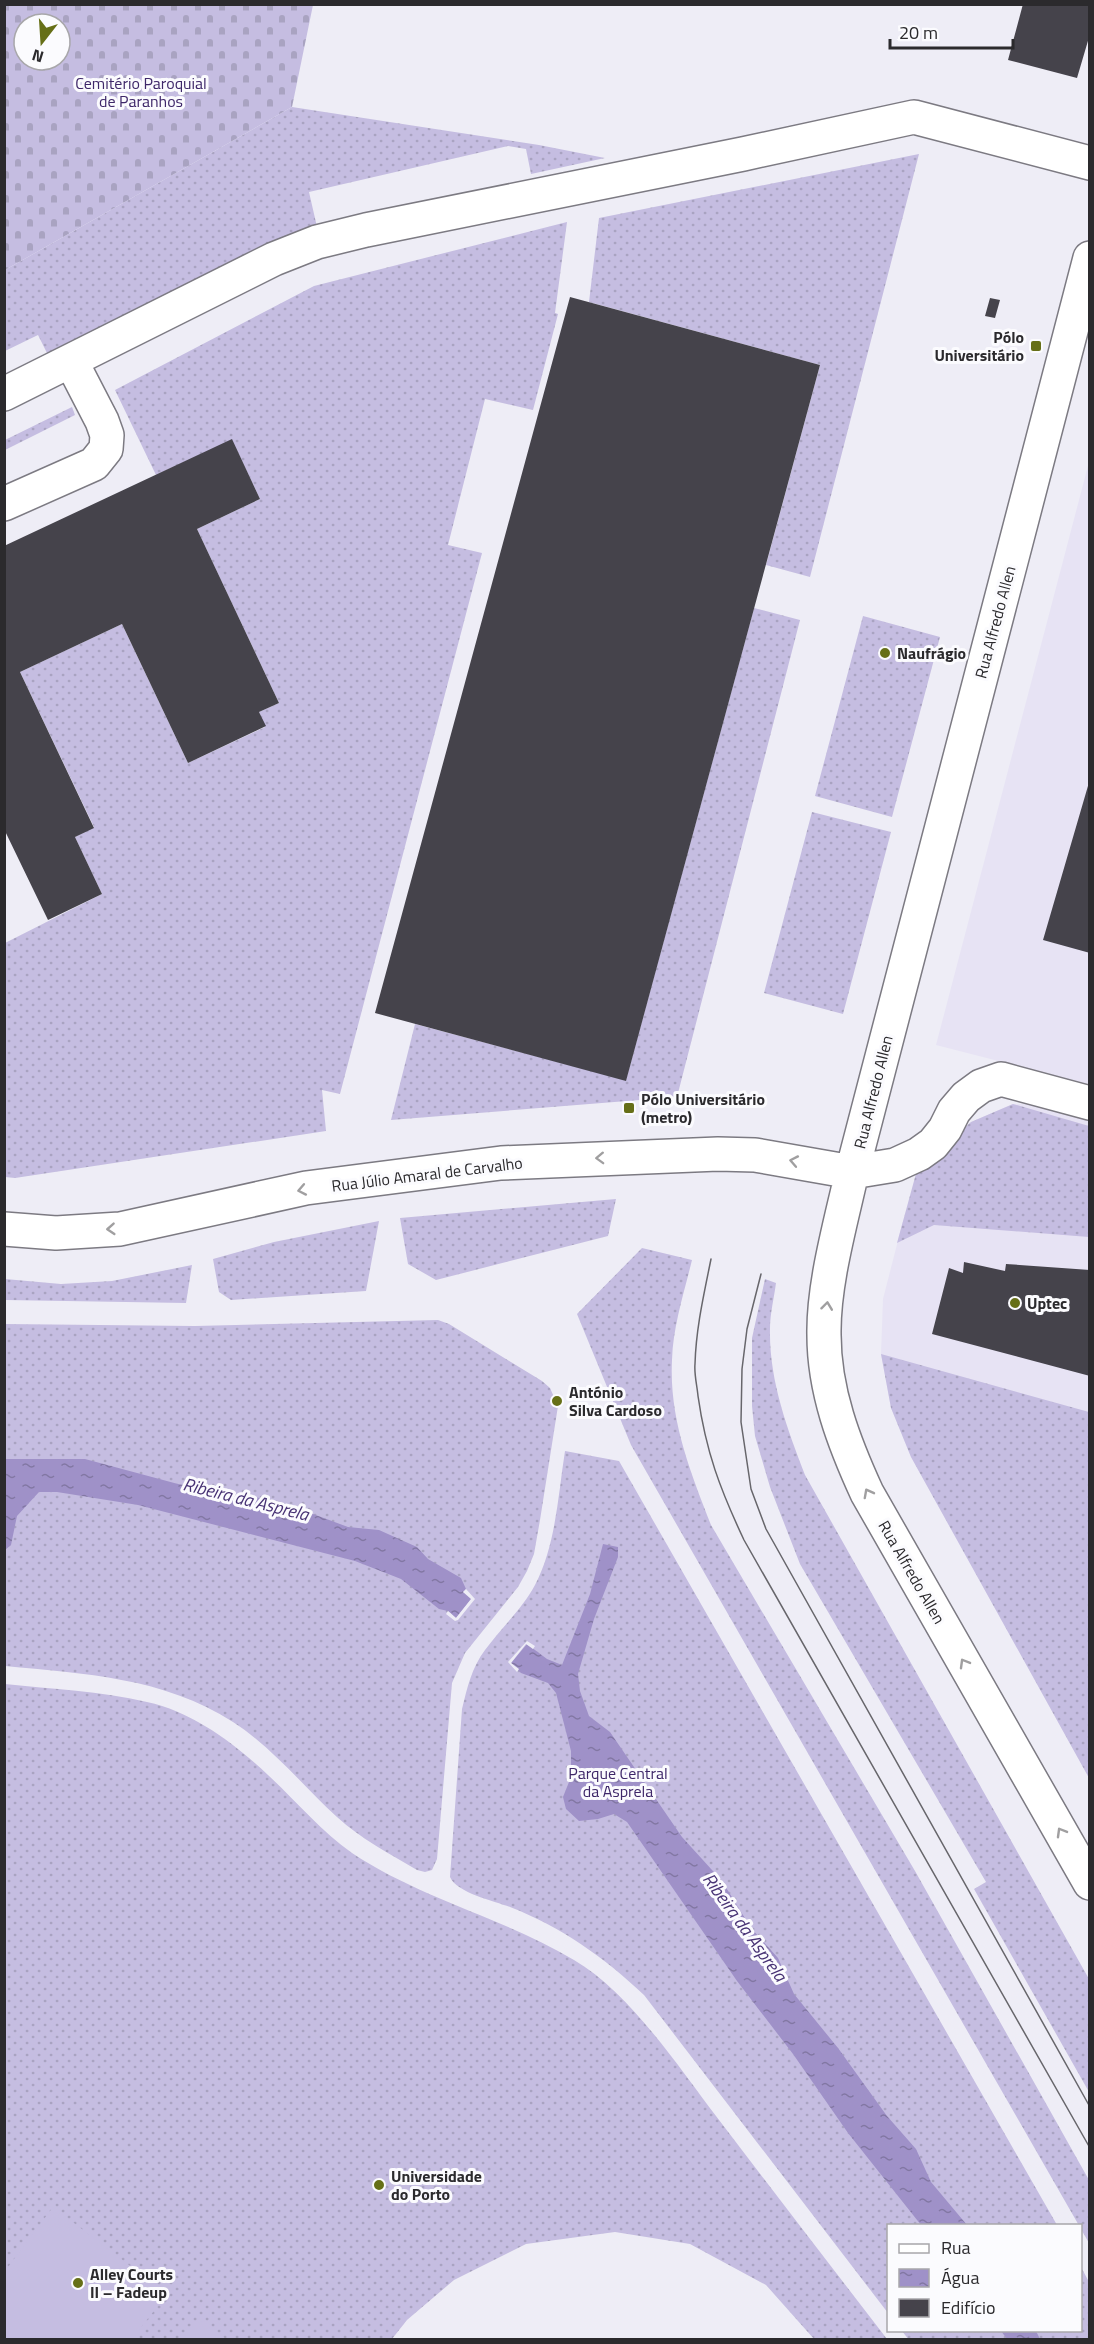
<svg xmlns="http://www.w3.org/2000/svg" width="1094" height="2344" viewBox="0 0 1094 2344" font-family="'Titillium Web',sans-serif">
  <defs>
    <pattern id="grass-dots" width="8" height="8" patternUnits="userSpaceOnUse" patternTransform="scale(1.5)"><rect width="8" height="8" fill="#c5bde1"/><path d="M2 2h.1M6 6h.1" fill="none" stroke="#a9a3c1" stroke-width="1.8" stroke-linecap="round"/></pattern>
    <pattern id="cemetery-stones" width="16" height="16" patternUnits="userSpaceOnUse" patternTransform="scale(1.5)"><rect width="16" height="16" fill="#c5bde1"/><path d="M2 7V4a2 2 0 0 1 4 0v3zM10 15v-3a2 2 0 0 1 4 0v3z" fill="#a9a3c1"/></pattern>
    <pattern id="water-ripples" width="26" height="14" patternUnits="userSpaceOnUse" patternTransform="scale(1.5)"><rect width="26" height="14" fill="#9f91c8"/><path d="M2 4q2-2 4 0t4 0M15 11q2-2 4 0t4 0" fill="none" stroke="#8277a3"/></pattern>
  </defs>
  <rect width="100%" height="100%" fill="#eeedf6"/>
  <!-- built -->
  <path fill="#e7e3f4" d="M1089 462V1084L936 1045Z
    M1042 1103 1089 1117V1778L911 1457 891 1408 881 1354 883 1299 903 1221 971 1122 1013 1104Z"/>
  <!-- grass -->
  <path fill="url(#grass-dots)" d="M292 107 539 145 605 158 531 174 526 149 508 146 309 192 317 227 50 359 38 335 5 351V270Z
    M919 154 810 577 766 565 820 365 589 302 599 218Z
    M567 222 555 313 558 314 533 410 485 399 448 545 482 553 340 1094 322 1090 326 1131 15 1178 5 1177V943L102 894 75 837 94 827 20 672 122 624 188 763 265 727 259 712 279 703 197 529 260 499 232 440 156 475 115 390 314 286Z
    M72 407 75 415 5 450V440Z
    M754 608 800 620 677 1097 391 1120 415 1024 626 1080Z
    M863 616 940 637 892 817 815 796Z
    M812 812 891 832 843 1014 764 993Z
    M1013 1104 1089 1126V1237L934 1225 897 1243 917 1170 971 1122Z
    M616 1199 608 1236 436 1280 408 1264 400 1218Z
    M379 1221 366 1291 231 1300 219 1292 213 1259 274 1242Z
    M642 1248 692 1260C684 1293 673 1326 672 1360 669 1419 690 1471 711 1525L915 1871 1089 2180V2243L631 1445 577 1314Z
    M192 1265 186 1303 5 1300V1279L61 1284 112 1281Z
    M765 1279 776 1283C774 1298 770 1314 770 1329 769 1380 787 1428 805 1475L1089 1979V2092L974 1889 986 1882 800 1564 770 1487 755 1436 752 1406V1338Z
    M438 1320 449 1324 542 1381 550 1388 558 1406 540 1520 534 1554 527 1571 518 1587 465 1653 452 1683 437 1859 432 1870 425 1872 417 1870C390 1854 361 1839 337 1817 303 1786 272 1747 233 1722 163 1677 85 1674 5 1666L4 1324 195 1326Z
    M881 1354 1089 1412V1778L911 1457 891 1408Z
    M565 1451 619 1461 1057 2225 888 2226V2313L644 1995C604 1957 561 1927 510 1907 494 1901 457 1893 450 1877L462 1709C467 1688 472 1667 485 1650 501 1628 523 1608 535 1585 556 1545 558 1495 565 1451Z
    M5 1684C52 1689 100 1691 147 1702 193 1712 234 1743 268 1775 296 1801 321 1831 352 1853 421 1899 504 1918 574 1960 629 1992 678 2066 716 2116 773 2191 830 2265 887 2339H814L766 2285 690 2244 615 2232 526 2244 454 2280 407 2320 392 2339 5 2340Z
    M1081 2267 1089 2282V2339L909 2340 902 2331 1080 2330Z"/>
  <!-- cemetery -->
  <path fill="url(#cemetery-stones)" fill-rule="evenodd" d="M5 4H313V5L292 107 5 270ZM24 24H60V60H24Z"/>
  <!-- garden -->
  <path fill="#c5bde1" d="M53 2207 167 2294 132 2339H5V2271Z
    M199 2319 226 2339H183Z"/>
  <!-- water -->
  <path fill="url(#water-ripples)" d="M5 1459H85L178 1484 278 1501 348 1527 379 1530 417 1547 428 1559 461 1578 466 1589 463 1592 472 1598 456 1618 448 1611 439 1609 401 1579 355 1561 138 1505 57 1492H39L17 1516 11 1545 5 1550Z
    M603 1544 618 1547V1557L594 1619 578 1674 580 1691 589 1716 610 1732 682 1837 722 1881 751 1928 778 1958 794 1994 838 2048 887 2116 916 2149 931 2182 967 2225H921L848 2133 793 2054 737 1981 627 1822 614 1814 598 1819 579 1821 566 1809 563 1797 571 1777V1751L556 1693 548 1683 521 1673 511 1663 527 1644 547 1659 562 1665 590 1594Z
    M1001 2331H1036L1040 2339H1007Z"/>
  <!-- pier -->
  <path fill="#eeedf6" d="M466 1589 475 1599 458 1620 455 1621 446 1614 448 1611 456 1618 471 1599 463 1592Z
    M527 1641 535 1646 533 1649 526 1644 511 1663 519 1669 517 1672 508 1662Z"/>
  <!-- building -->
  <path fill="#45434b" d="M1023 4H1090V34L1077 78 1008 60Z
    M570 297 820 365 626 1081 375 1013Z
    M990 298 1000 300 995 318 985 316Z
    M232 439 260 499 197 529 279 703 259 712 266 726 188 763 122 624 20 672 94 828 75 837 102 894 48 920 4 829V546Z
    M1090 779V953L1043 940Z
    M964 1262 1005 1271 1006 1264 1090 1270V1376L932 1334 949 1268 963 1273Z"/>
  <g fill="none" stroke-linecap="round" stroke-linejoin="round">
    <!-- minor casing -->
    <g stroke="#7c7a82" stroke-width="36">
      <path id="minor" d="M1090 258 852 1172C841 1222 823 1284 824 1335 824 1391 844 1443 867 1493L1090 1883
        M4 394 274 259 317 242 366 230 743 154 914 117 1090 163
        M4 504 94 464 106 449 107 435 102 421 71 361
        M4 1229 56 1233 120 1229 306 1188 501 1163 718 1154 755 1155 852 1172 895 1165 919 1154 933 1144 945 1129 954 1111 966 1097 981 1086 1001 1079 1090 1103"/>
    </g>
    <!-- minor -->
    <use href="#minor" stroke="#fff" stroke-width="33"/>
    <!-- tram -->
    <path stroke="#67666b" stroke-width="1.5" d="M711 1259C704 1294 696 1328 695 1364 694 1374 697 1385 698 1396 706 1452 720 1489 744 1540L1090 2148
      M761 1274 747 1329 742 1369 741 1422 751 1489 766 1529 1090 2107"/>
  </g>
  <!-- one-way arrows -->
  <defs><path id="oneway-chevron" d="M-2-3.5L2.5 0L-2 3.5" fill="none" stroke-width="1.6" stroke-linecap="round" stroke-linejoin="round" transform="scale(1.5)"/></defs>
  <g stroke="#a09fa0">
    <use href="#oneway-chevron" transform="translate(600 1158) rotate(178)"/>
    <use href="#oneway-chevron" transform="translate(794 1161) rotate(-169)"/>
    <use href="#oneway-chevron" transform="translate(302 1190) rotate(169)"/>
    <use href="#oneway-chevron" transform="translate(111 1229) rotate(176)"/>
    <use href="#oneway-chevron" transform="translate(827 1306) rotate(-83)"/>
    <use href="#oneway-chevron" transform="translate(868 1493) rotate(-118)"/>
    <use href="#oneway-chevron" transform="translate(964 1663) rotate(-120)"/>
    <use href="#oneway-chevron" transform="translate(1061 1832) rotate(-120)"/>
  </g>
  <!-- markers -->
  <g fill="#666f17" stroke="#fbfbfe" stroke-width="2">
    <rect x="1030" y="340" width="12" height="12" rx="3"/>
    <circle cx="885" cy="653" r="6"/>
    <rect x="623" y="1102" width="12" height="12" rx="3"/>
    <circle cx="1015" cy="1303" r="6"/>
    <circle cx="557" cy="1401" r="6"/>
    <circle cx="379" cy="2185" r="6"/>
    <circle cx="78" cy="2283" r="6"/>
  </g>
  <g text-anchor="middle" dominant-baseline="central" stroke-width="6" stroke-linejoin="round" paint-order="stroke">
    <!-- park labels -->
    <g font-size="16" fill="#3e2769" stroke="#fbfbfe">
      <text x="141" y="83">Cemitério Paroquial<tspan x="141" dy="18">de Paranhos</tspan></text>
      <text x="618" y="1773">Parque Central<tspan x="618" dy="18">da Asprela</tspan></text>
    </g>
    <!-- poi labels -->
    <g font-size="16" font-weight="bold" fill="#2b2a2d" stroke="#fbfbfe" text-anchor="start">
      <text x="1024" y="337" text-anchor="end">Pólo<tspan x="1024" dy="18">Universitário</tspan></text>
      <text x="897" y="653">Naufrágio</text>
      <text x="641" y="1099">Pólo Universitário<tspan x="641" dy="18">(metro)</tspan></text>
      <text x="1027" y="1303">Uptec</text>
      <text x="569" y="1392">António<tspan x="569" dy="18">Silva Cardoso</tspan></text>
      <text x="391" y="2176">Universidade<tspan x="391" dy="18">do Porto</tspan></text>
      <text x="90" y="2274">Alley Courts<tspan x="90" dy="18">II – Fadeup</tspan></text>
    </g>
    <!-- street labels -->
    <g font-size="16" fill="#2b2a2d" stroke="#fbfbfe">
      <text transform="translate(995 622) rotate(-75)">Rua Alfredo Allen</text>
      <text transform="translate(873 1092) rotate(-76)">Rua Alfredo Allen</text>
      <text transform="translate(427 1174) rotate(-7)">Rua Júlio Amaral de Carvalho</text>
      <text transform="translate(912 1572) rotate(60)">Rua Alfredo Allen</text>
    </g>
    <!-- water labels -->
    <g font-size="18" font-style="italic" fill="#473274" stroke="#fbfbfe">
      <text transform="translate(246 1499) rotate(14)">Ribeira da Asprela</text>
      <text transform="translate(745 1927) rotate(54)">Ribeira da Asprela</text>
    </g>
  </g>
  <!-- border -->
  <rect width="1094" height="2344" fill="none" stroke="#2b2a2d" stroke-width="12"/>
  <!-- legend -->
  <rect x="887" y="2224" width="195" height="108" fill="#fbfbfe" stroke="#a8a7aa" stroke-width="1.5"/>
  <rect x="899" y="2244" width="30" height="9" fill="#ffffff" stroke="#a8a7aa" stroke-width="1.5"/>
  <text x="941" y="2254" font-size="18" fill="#2b2a2d">Rua</text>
  <rect x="899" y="2269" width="30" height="18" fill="url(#water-ripples)" stroke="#a8a7aa" stroke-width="1.5"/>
  <text x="941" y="2284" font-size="18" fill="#2b2a2d">Água</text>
  <rect x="899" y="2299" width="30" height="18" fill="#45434b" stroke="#a8a7aa" stroke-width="1.5"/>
  <text x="941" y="2314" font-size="18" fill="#2b2a2d">Edifício</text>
  <!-- north arrow -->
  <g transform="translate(42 42) rotate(197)"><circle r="28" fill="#fbfbfe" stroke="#a8a7aa" stroke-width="1.5"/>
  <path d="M0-4.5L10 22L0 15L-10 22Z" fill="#666f17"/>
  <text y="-9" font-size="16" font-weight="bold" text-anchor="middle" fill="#2b2a2d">N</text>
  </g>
  <!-- scale -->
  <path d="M890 39v9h123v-9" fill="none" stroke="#2b2a2d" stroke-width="3"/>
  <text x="899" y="39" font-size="18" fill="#2b2a2d" stroke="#fbfbfe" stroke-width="4.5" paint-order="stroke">20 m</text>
</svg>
